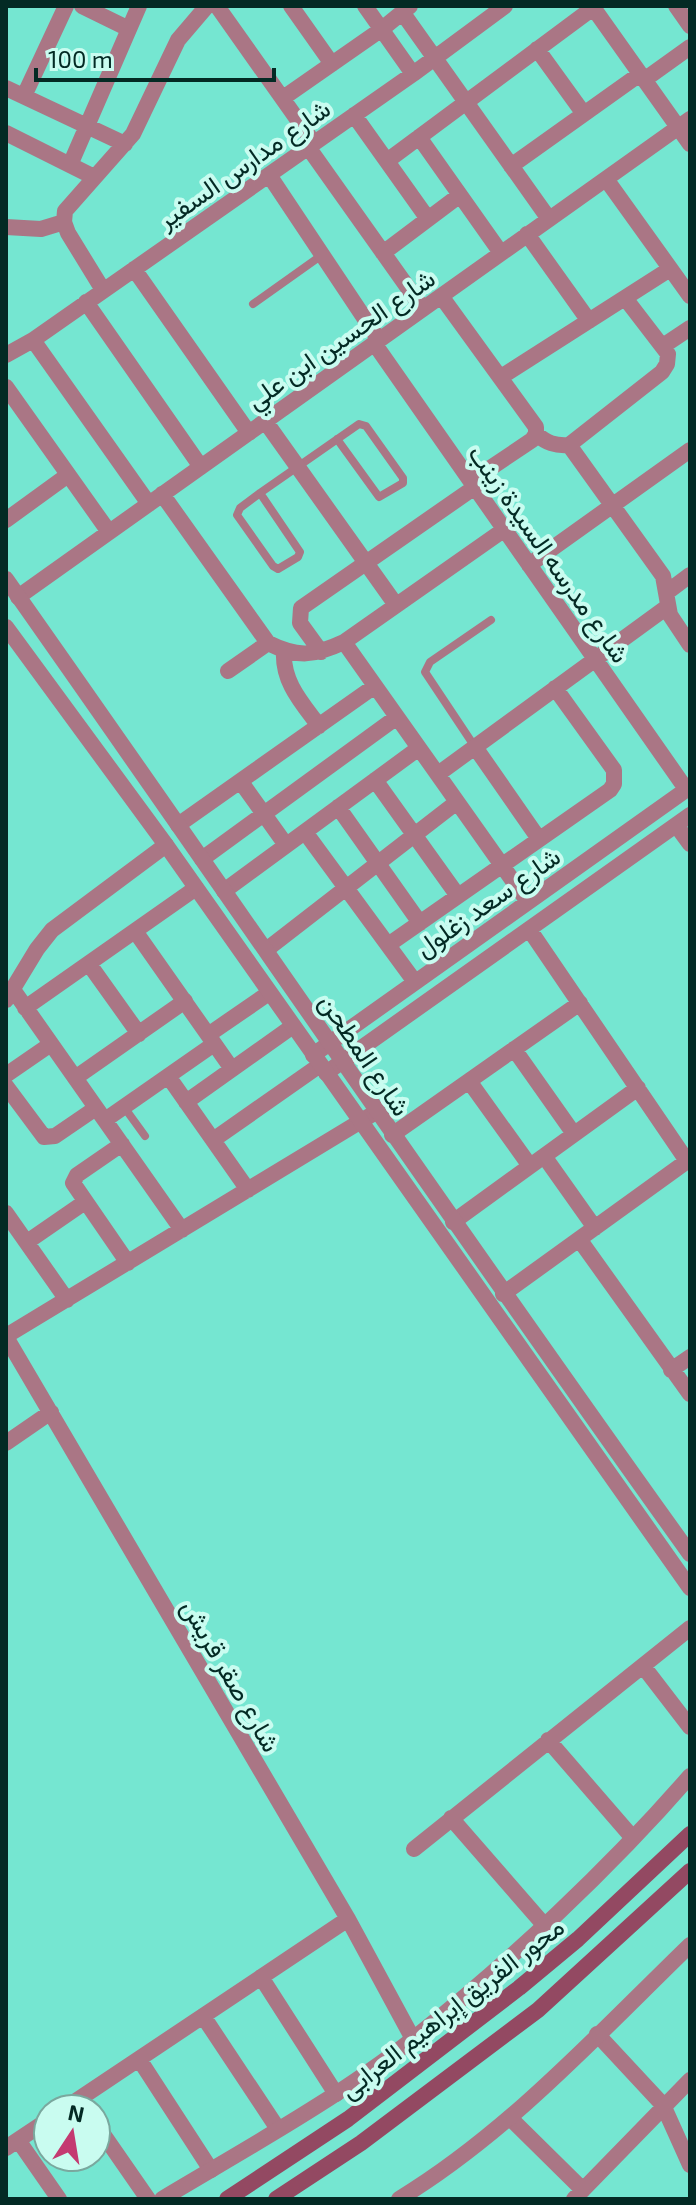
<svg xmlns="http://www.w3.org/2000/svg" width="696" height="2205" viewBox="0 0 696 2205" font-family="'Exo 2',Vazirmatn,sans-serif">
  <rect width="100%" height="100%" fill="#75e6d1"/>
  <g fill="none" stroke-linecap="round" stroke-linejoin="round">
    <!-- service -->
    <path stroke="#aa7685" stroke-width="8" d="M253 304 322 255
      M260 493 240 508 237 515 273 566 278 569 298 557 300 552 260 493 359 424 366 426 403 478V483L379 497 337 439
      M475 747 425 672 430 662 491 620
      M124 1107 145 1136"/>
    <!-- minor -->
    <path stroke="#aa7685" stroke-width="16" d="M82 6 129 29
      M217 6 314 143
      M291 6 332 64
      M365 6 413 74
      M592 6 690 144
      M676 6 690 26
      M402 12 549 219
      M537 49 584 114
      M644 80 690 47
      M6 88 125 144
      M24 96 66 6
      M283 98 382 29 410 6
      M354 115 428 219
      M6 133 94 177
      M419 137 501 253
      M308 147 423 309
      M387 161 593 8
      M70 165 139 6
      M511 166 640 74
      M269 175 379 340
      M606 179 690 296
      M6 227 41 229 64 222
      M527 234 589 321
      M383 253 460 195
      M134 269 249 433
      M103 290 68 233 64 222 65 211 133 134 178 40 207 6
      M441 296 536 427V434L532 440 471 481
      M86 302 201 467
      M33 340 149 504
      M374 343 686 789
      M663 346 690 328
      M6 355 33 340 413 74 505 6
      M501 377 670 269
      M6 387 109 532
      M265 421 396 605
      M536 434C547 443 555 446 569 445L662 372 667 364 668 354 625 298
      M569 445 663 576 670 615 690 645
      M162 494 268 643C298 658 314 656 344 642L505 529
      M6 520 68 475
      M529 565 690 450
      M666 593 690 575
      M18 597 690 119
      M344 642 528 902
      M284 651C282 682 302 703 319 726
      M321 652 300 623 301 608 475 487
      M228 671 268 643
      M475 747 539 839
      M438 774 667 607
      M375 780 458 896
      M241 782 286 845
      M338 807 420 923
      M178 825 375 686
      M676 825 690 844
      M305 832 415 982
      M202 859 397 717
      M224 891 419 748
      M529 929 687 1161
      M135 931 232 1069
      M388 945 610 790 614 784V770L555 688
      M266 950 457 802
      M89 964 139 1034
      M14 991 182 1230
      M6 1000 37 949 52 930 166 845
      M25 1008 196 888
      M208 1035 269 993
      M514 1049 574 1134
      M313 1055 690 787
      M326 1073 690 815
      M6 1075 51 1044
      M168 1076 248 1190
      M75 1078 185 1001
      M469 1081 530 1166
      M6 1086 44 1137 55 1136 96 1108
      M186 1102 293 1026
      M105 1120 214 1044
      M392 1135 580 1003
      M213 1140 320 1065
      M122 1144 77 1175 73 1183 128 1263
      M544 1156 595 1228
      M6 1213 67 1300
      M453 1222 638 1088
      M579 1239 690 1394
      M27 1242 85 1202
      M503 1294 690 1159
      M6 1336 376 1112
      M6 1337 348 1919 413 2039
      M671 1370 690 1357
      M6 1443 51 1412
      M643 1666 690 1727
      M548 1740 632 1837
      M451 1818 545 1926
      M414 1849 690 1628
      M261 1977 336 2094
      M203 2016 278 2129
      M597 2034 663 2105 690 2165
      M139 2059 211 2170
      M64 2109 348 1919
      M510 2118 583 2190
      M96 2124 148 2199
      M18 2140 59 2199
      M6 2148 48 2120
      M574 2199 690 2080"/>
    <!-- tertiary -->
    <path stroke="#aa7685" stroke-width="16" d="M6 579C235 904 458 1231 690 1554
      M6 627 166 845 690 1588
      M162 2199C247 2148 335 2100 413 2039 509 1963 610 1868 690 1776
      M399 2199C509 2132 598 2034 690 1945"/>
    <!-- secondary -->
    <path stroke="#934962" stroke-width="16" d="M227 2199 348 2119 519 1988 578 1939 690 1834
      M276 2199 361 2143 538 2010 690 1871"/>
  </g>
  <g text-anchor="middle" dominant-baseline="central" stroke-width="8" stroke-linejoin="round" paint-order="stroke">
    <!-- street labels -->
    <g font-size="26" fill="#032a24" stroke="#c9fcf0">
      <text transform="translate(243 163) rotate(-35)">شارع مدارس السفير</text>
      <text transform="translate(340 338) rotate(-35)">شارع الحسين ابن علي</text>
      <text transform="translate(550 553) rotate(55)">شارع مدرسه السيدة زينب</text>
      <text transform="translate(487 901) rotate(-35)">شارع سعد زغلول</text>
      <text transform="translate(366 1054) rotate(56)">شارع المطحن</text>
      <text transform="translate(232 1675) rotate(60)">شارع صقر قريش</text>
      <text transform="translate(451 2007) rotate(-38)">محور الفريق إبراهيم العرابى</text>
    </g>
  </g>
  <!-- border -->
  <rect width="696" height="2205" fill="none" stroke="#032a24" stroke-width="16"/>
  <!-- north arrow -->
  <g transform="translate(72 2133) rotate(12)"><circle r="38" fill="#c9fcf0" stroke="#7aa89e" stroke-width="2"/>
  <path d="M0-6L14 30L0 20L-14 30Z" fill="#c43a71"/>
  <text y="-12" font-size="22" font-weight="bold" text-anchor="middle" fill="#032a24">N</text>
  </g>
  <!-- scale -->
  <path d="M36 68v12h238v-12" fill="none" stroke="#032a24" stroke-width="4"/>
  <text x="48" y="68" font-size="24" fill="#032a24" stroke="#c9fcf0" stroke-width="6" paint-order="stroke">100 m</text>
</svg>
